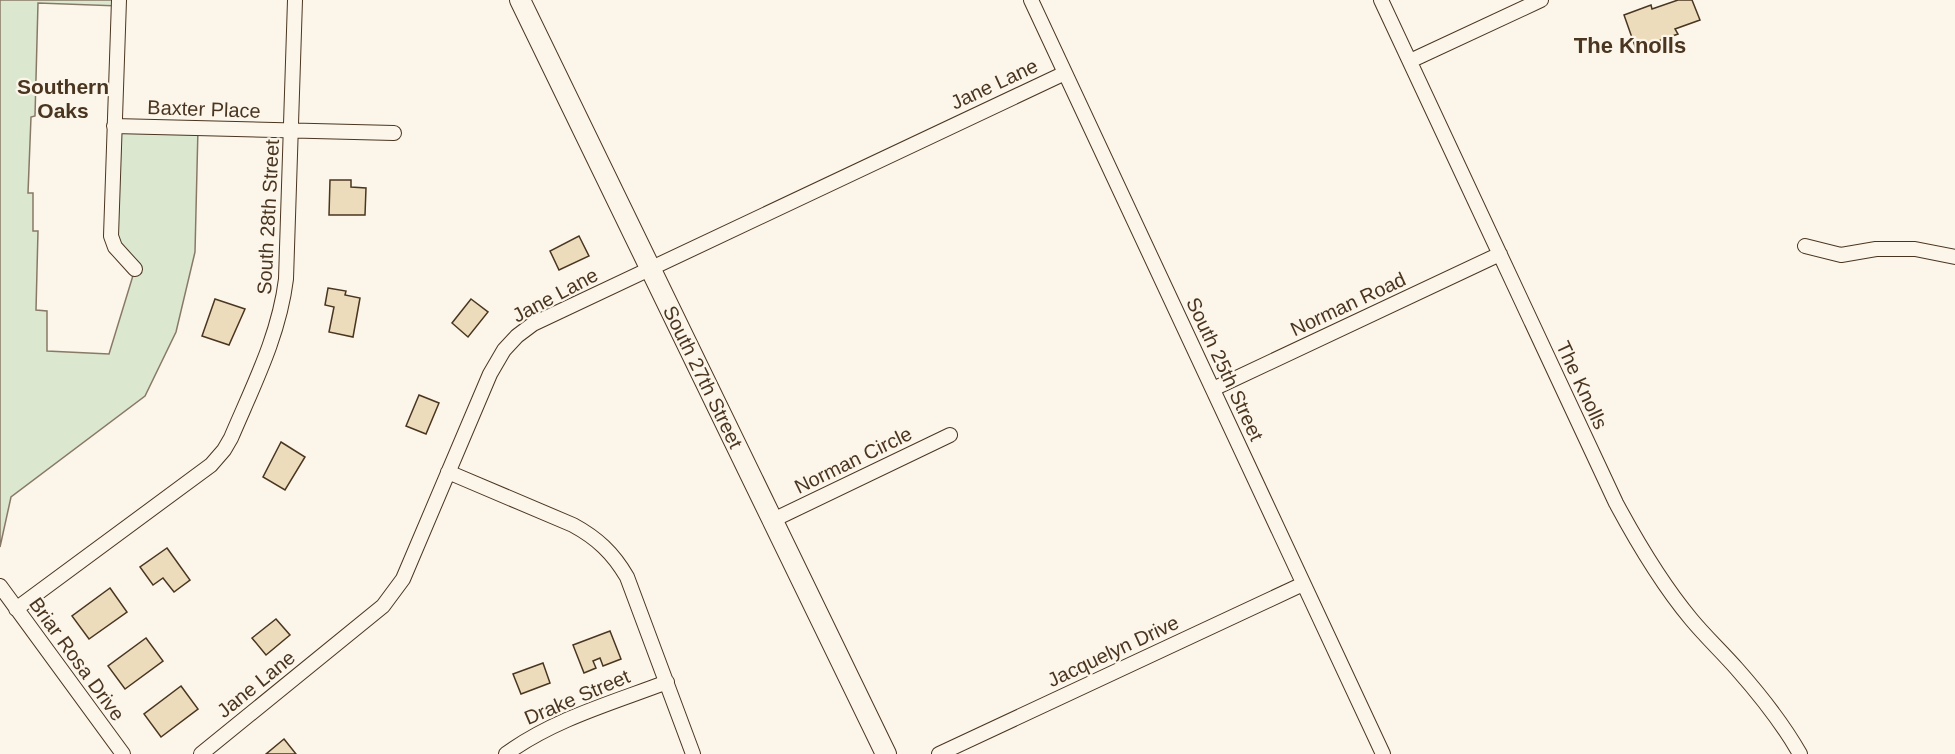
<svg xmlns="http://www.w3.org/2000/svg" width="1955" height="754" viewBox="0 0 1955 754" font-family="Helvetica,sans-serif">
  <rect width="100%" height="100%" fill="#fbf6e9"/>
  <!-- green -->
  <path fill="#dce7d0" stroke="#887966" stroke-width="1.5" d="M0 0H119V6L38 3 35 116 31 117 28 193H33V231H38L36 310 47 311V351L109 354 135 269 115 247 114 126 198 128 195 252 176 332 145 396 11 497 0 547Z"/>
  <!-- building -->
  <path fill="#ecdcbc" stroke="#4a3520" stroke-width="1.5" d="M1678 0H1692L1700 20 1675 29 1678 34 1636 49 1624 15 1651 5 1652 9Z
    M330 180H351V187L366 188 365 215H329Z
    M579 236 589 256 559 270 550 251Z
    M328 288 346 291 345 295 360 298 353 337 329 332 334 307 325 305Z
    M215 299 245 309 229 345 202 336Z
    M471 299 488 312 468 337 452 323Z
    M419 395 439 403 426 434 406 426Z
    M281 442 305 457 285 490 263 477Z
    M167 548 190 580 174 592 163 578 153 585 140 567Z
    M110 588 127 612 89 639 72 616Z
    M276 619 290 635 266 655 252 638Z
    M610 631 621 659 603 666 600 658 593 661 596 668 584 673 573 645Z
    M146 638 163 661 125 689 108 666Z
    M543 663 550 683 521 694 513 674Z
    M181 686 198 709 161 737 144 714Z
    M284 739 296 754H266Z"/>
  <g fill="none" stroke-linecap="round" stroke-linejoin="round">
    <!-- street casing -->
    <g stroke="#4a3520" stroke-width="16">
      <path id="street" d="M119 0 111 236 115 247 135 269
        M1031 0 1383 754
        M1381 0 1616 503C1638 544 1661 583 1691 619 1705 636 1722 652 1737 669 1760 695 1783 724 1800 754
        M1410 61 1541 0
        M114 126 394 133
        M1805 246 1841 255 1876 249H1915L1955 257
        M1213 389 1500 254
        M448 472 573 525C597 538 613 553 627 577L693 754
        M773 520 950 435
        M0 586 123 754
        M16 609 211 465 224 450 231 438C253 386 279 336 286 279L295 0
        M201 754 383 606 403 579 490 374 504 350 517 336 533 324 1065 73
        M506 754C554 719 612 703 667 682
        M939 754 1303 584"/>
    </g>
    <!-- secondary casing -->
    <g stroke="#4a3520" stroke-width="22">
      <path id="secondary" d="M520 0 886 754"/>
    </g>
    <!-- street -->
    <use href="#street" stroke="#fbf6e9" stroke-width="14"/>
    <!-- secondary -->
    <use href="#secondary" stroke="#fbf6e9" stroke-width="20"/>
  </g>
  <g text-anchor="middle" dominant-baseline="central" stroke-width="4.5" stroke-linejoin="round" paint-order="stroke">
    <!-- street labels -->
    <g font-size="20" fill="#4a3520" stroke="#fbf6e9">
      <text transform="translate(994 84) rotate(-25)">Jane Lane</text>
      <text transform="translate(204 109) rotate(2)">Baxter Place</text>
      <text transform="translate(268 217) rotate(-87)">South 28th Street</text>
      <text transform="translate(555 295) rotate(-28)">Jane Lane</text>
      <text transform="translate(1348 304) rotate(-25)">Norman Road</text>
      <text transform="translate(1225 369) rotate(65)">South 25th Street</text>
      <text transform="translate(703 377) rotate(64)">South 27th Street</text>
      <text transform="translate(1582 385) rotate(65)">The Knolls</text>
      <text transform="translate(853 460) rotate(-26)">Norman Circle</text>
      <text transform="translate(1113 651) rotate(-25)">Jacquelyn Drive</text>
      <text transform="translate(77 659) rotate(54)">Briar Rosa Drive</text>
      <text transform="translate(256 684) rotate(-39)">Jane Lane</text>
      <text transform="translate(577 697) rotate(-23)">Drake Street</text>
    </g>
    <!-- neighbourhood labels -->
    <g font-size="21" font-weight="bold" fill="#4a3520" stroke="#fbf6e9">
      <text x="63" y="86">Southern<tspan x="63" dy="24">Oaks</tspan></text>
    </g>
    <!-- quarter labels -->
    <g font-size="22" font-weight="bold" fill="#4a3520" stroke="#fbf6e9">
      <text x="1630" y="45">The Knolls</text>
    </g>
  </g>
</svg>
